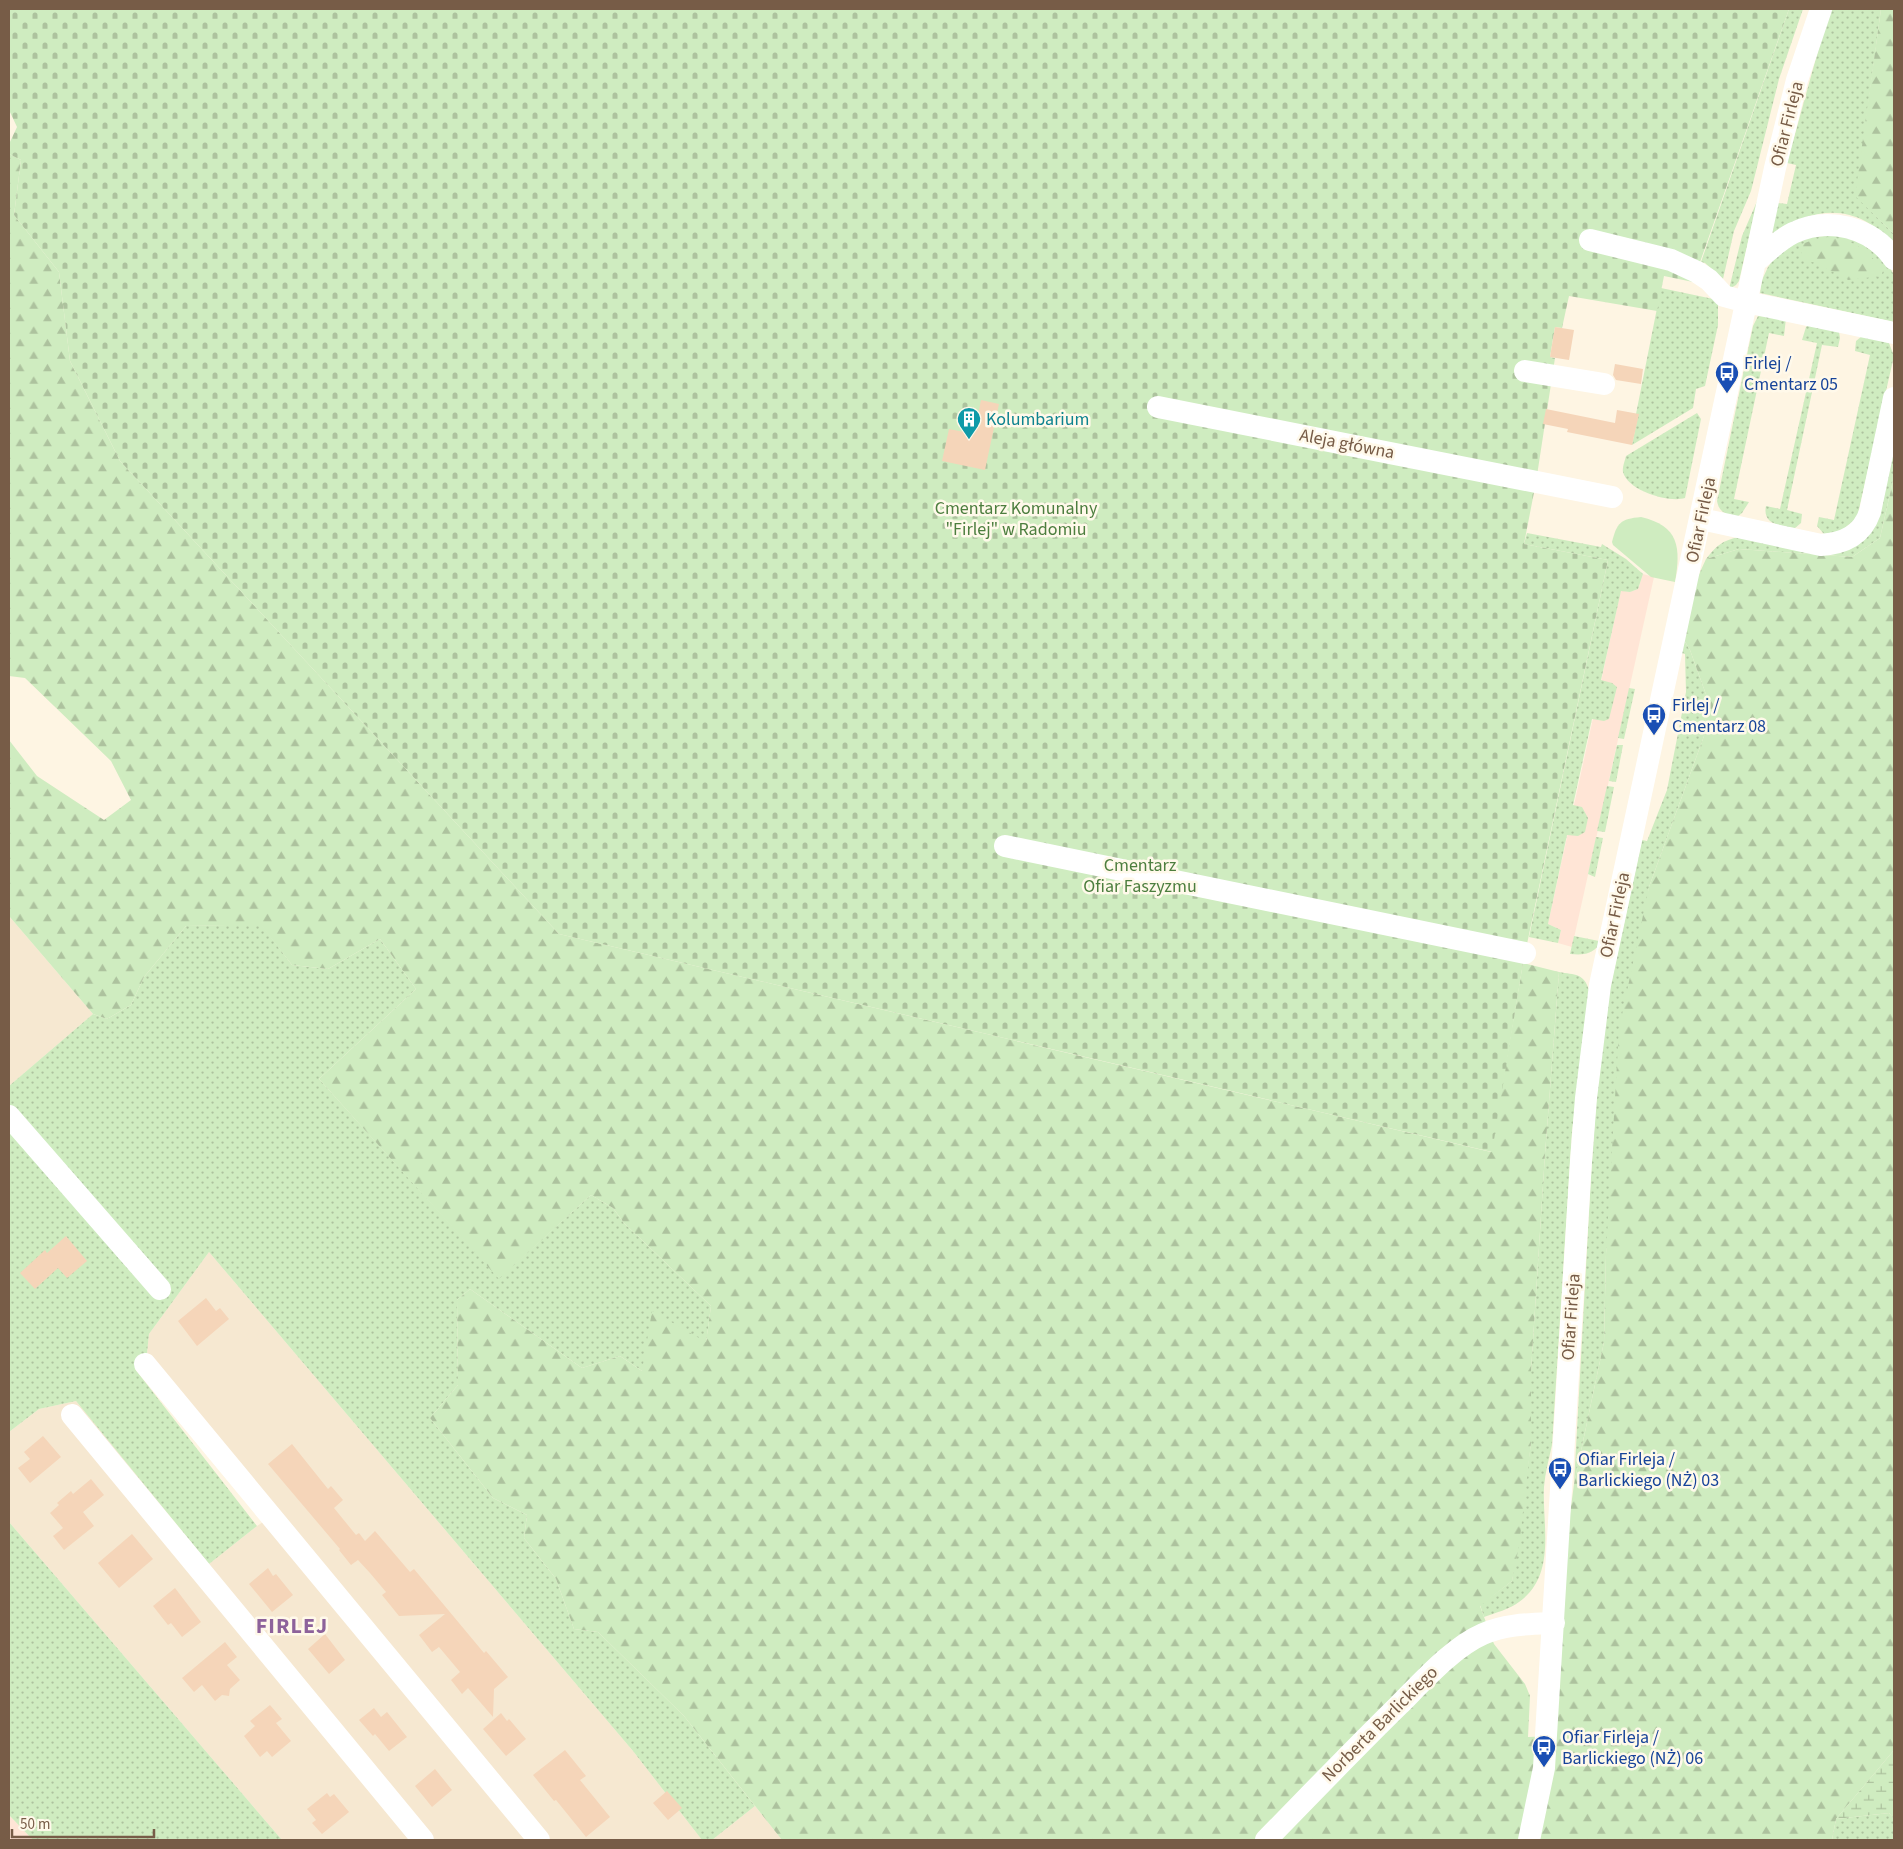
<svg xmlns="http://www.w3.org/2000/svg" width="1903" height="1849" viewBox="0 0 1903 1849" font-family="'Source Sans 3',sans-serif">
  <defs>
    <pattern id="grass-dots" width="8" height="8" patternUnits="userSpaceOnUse" patternTransform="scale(1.25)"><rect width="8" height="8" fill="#cfecc0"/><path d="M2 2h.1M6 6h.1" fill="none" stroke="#adc29e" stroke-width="1.8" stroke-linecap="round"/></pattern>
    <pattern id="forest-firs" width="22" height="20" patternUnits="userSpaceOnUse" patternTransform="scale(1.25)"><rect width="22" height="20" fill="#cfecc0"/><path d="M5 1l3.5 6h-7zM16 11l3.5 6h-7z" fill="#adc29e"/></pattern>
    <pattern id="wetland-marsh" width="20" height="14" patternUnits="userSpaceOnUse" patternTransform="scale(1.25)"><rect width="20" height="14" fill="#cfecc0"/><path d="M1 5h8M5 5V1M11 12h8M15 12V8" fill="none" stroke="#adc29e"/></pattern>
    <pattern id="cemetery-stones" width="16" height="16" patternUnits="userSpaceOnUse" patternTransform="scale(1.25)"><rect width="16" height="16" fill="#cfecc0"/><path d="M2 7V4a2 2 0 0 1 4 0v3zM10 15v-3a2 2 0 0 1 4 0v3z" fill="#adc29e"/></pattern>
  </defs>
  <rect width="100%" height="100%" fill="#fef5e3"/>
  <!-- residential -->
  <path fill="#f6e8d1" d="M9 916 93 1014 9 1086Z
    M209 1252 633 1751 702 1840H282L9 1522V1432L39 1409 76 1401 209 1564 257 1526 278 1512 147 1353 149 1334Z
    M755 1806 782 1840H712Z"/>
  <!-- commercial -->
  <path fill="#ffe5d6" d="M1643 574 1654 577 1572 947 1558 943 1561 930 1548 924 1621 590 1630 592 1638 589Z
    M9 1815 33 1840H9Z"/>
  <!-- grass -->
  <path fill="url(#grass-dots)" d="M1789 9H1803L1779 79 1751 191 1734 231 1723 279 1705 263 1701 262Z
    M1832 9H1881L1856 196 1894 234V245C1870 217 1840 205 1804 218 1793 222 1783 229 1773 234L1772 231 1778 203 1787 204 1796 165 1787 163 1821 40Z
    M1758 199 1739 281 1736 285 1729 289 1742 236Z
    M1849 234 1887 262 1894 275V322L1760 293 1762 280 1768 267 1776 256 1800 238Z
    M1661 288 1718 300V325L1705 386 1696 389 1693 408 1632 445 1638 415 1636 414Z
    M1758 316 1786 318 1784 336 1769 333 1734 499 1749 502 1742 513 1737 517C1726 515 1719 512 1717 501L1753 326Z
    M1809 324 1839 332 1840 338 1838 347 1822 345 1787 510 1802 514 1801 523 1795 528C1781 526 1762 525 1766 506L1780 509 1817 343 1802 340 1806 327Z
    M1862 336 1889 343 1894 356 1857 518 1841 531 1824 534 1817 526 1819 517 1834 520 1870 355 1855 351 1856 341Z
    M1697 413 1701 419 1685 498C1669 503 1628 491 1623 472 1622 467 1625 461 1626 456Z
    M1894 442V476L1880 538 1852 557 1739 549 1706 559C1716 546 1723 540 1739 537L1847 550Z
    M1527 533 1601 547 1602 544 1626 559 1643 574 1638 589 1630 592 1621 591 1601 680 1612 683 1617 687 1609 719 1604 721 1592 719 1573 805 1582 807 1588 818 1585 832 1578 836 1567 835 1548 924 1561 930 1558 943 1529 937 1608 560 1524 544Z
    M1684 640 1690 650 1708 700 1704 736 1649 887 1606 1254 1604 1342 1574 1484 1591 1176 1601 1031 1642 840 1647 841 1667 790 1686 692 1685 654 1681 653Z
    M1629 688 1635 689 1624 739 1618 738Z
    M1617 745H1623L1616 782 1609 781Z
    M1607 786 1614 787 1605 832 1597 831Z
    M1596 837 1603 838 1595 877 1588 874Z
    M261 924 292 965 328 969 380 939 416 989 319 1079 499 1278 591 1195 613 1208 624 1223 711 1306 706 1343 642 1371 620 1356 582 1368 470 1289 457 1300 458 1385 430 1418 493 1498 527 1515 524 1538 556 1579 574 1629 598 1632 684 1716 755 1806 712 1840H702L633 1751 209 1252 149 1334 147 1353 135 1369 257 1526 209 1564 76 1401 39 1409 9 1432V1086L93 1014 107 1019 131 1005 144 977 186 926Z
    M1574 936 1599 941V945C1591 955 1582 955 1570 954Z
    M1559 972C1575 975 1584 973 1589 990L1572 1132 1552 1445C1549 1459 1545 1473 1544 1487 1542 1525 1557 1575 1519 1602 1510 1609 1495 1613 1484 1617L1480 1605 1512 1581 1531 1443V1371L1545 1154Z
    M9 1522 282 1840H33L9 1815Z
    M1889 1813 1894 1819V1840H1832L1836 1819Z"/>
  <!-- forest -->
  <path fill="url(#forest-firs)" d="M1881 9H1894V234L1855 196Z
    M9 154 21 160 14 215 59 272 70 361 120 461 559 934 1491 1152 1523 963 1559 972 1545 1154 1531 1371V1443L1519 1546 1512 1581 1480 1606 1494 1644 1525 1684 1530 1696 1528 1737 1556 1736 1568 1529 1574 1484 1604 1342 1606 1254 1619 1029 1649 887 1704 736 1708 700 1690 650 1684 640 1695 583 1706 559 1739 549 1852 557 1880 538 1894 476V1750L1836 1819 1832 1840H782L684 1716 598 1632 574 1629 556 1579 524 1538 527 1515 493 1498 430 1418 458 1385 457 1300 470 1289 582 1368 620 1356 642 1371 652 1311 706 1342 711 1306 624 1223 613 1208 591 1195 499 1279 319 1079 416 989 380 939 328 969 292 965 261 925 186 926 144 977 131 1005 107 1019 93 1014 9 916V740L37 776 104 820 131 800 111 761 25 678 9 676Z
    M1828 237C1855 240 1868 250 1883 271L1881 276 1848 280C1839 272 1827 272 1819 263L1803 261 1801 251 1802 244 1813 240Z"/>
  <!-- wetland -->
  <path fill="url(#wetland-marsh)" d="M1894 1750V1819L1889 1813 1836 1819Z"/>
  <!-- cemetery -->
  <path fill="url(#cemetery-stones)" d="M9 9H1789L1693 282 1664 276 1657 311 1569 296 1562 328 1555 327 1550 357 1555 358 1536 482 1524 544 1608 560 1523 963 1492 1152 559 934 120 461 70 361 59 272 14 215 21 160 9 154V144L17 127 9 110Z"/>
  <!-- green -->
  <path fill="#cfecc0" d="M1641 517C1679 526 1681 547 1675 582L1651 577 1613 545 1612 542C1617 523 1620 519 1641 517Z"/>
  <!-- building -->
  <path fill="#f5d5b9" d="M1555 327 1574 330 1569 360 1550 357Z
    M1615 364 1643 369 1641 384 1616 380 1613 375Z
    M981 400 999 404 985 470 942 461 949 429 974 434Z
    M1546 409 1615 423 1617 410 1639 414 1632 445 1567 432 1568 429 1543 424Z
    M66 1236 87 1261 67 1278 58 1268 35 1289 20 1273 45 1250 47 1253Z
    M206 1298 216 1311 220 1308 229 1319 197 1346 178 1321Z
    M43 1436 61 1457 30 1483 18 1468 30 1459 24 1452Z
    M292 1444 328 1489 331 1486 343 1500 334 1508 356 1535 359 1533 365 1541 375 1531 410 1572 414 1569 484 1653 486 1651 508 1677 494 1689 493 1717 468 1688 462 1694 451 1680 460 1672 439 1647 432 1652 419 1635 445 1614 399 1616 382 1595 386 1592 370 1573 358 1560 351 1565 339 1550 340 1549 268 1464Z
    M91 1479 104 1495 83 1512 94 1526 64 1550 53 1536 63 1528 50 1513 59 1505 57 1503 71 1491 73 1494Z
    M132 1534 153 1559 119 1588 98 1563Z
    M268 1568 273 1576 276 1574 293 1595 272 1612 249 1584Z
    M175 1588 201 1622 182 1637 171 1623 168 1625 153 1606Z
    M325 1634 345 1660 329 1674 308 1649Z
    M225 1642 237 1657 227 1665 240 1680 230 1689 229 1696 222 1695 215 1701 202 1685 194 1692 182 1678Z
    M270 1705 282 1719 276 1723 291 1741 272 1757 267 1751 260 1757 244 1736 255 1726 250 1721Z
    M374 1708 381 1717 387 1712 407 1737 389 1751 375 1734 373 1736 359 1720Z
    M501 1713 507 1721 509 1719 526 1739 506 1756 483 1729Z
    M565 1750 586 1776 580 1780 610 1817 586 1837 556 1800 554 1801 533 1775Z
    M435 1769 452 1790 432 1807 415 1786Z
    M667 1791 682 1808 668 1820 653 1803Z
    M327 1793 330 1797 334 1794 349 1812 322 1834 312 1823 316 1820 307 1809Z"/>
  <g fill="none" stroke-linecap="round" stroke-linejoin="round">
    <!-- minor -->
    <path stroke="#fff" stroke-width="22" d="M1590 240 1671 260 1697 272 1709 280 1724 296 1746 302 1894 333
      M1756 261C1767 252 1779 240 1793 233 1828 216 1872 227 1894 259
      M1525 371 1604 384
      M1158 407 1612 497
      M1701 519 1821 545C1845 543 1862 535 1870 512L1894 398
      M1005 846 1525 953
      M9 1116 160 1289
      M145 1364 539 1840
      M72 1415 423 1840
      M1266 1840C1310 1795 1354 1749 1399 1705 1422 1682 1453 1647 1483 1634 1505 1624 1530 1624 1554 1623
      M1529 1840 1544 1768 1581 1161 1586 1098 1600 985 1775 168 1797 80 1821 9"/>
  </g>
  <!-- icons -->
  <defs>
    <g id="bus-pin" transform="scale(1.25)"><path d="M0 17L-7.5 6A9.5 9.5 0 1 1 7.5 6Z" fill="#1a4fb4" stroke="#fff9ea"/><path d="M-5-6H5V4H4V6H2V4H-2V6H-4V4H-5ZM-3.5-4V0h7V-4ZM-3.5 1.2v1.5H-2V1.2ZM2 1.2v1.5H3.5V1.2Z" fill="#fff"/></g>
    <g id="building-pin" transform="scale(1.25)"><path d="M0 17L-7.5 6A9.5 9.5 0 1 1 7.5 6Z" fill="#0f9aa8" stroke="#fff9ea"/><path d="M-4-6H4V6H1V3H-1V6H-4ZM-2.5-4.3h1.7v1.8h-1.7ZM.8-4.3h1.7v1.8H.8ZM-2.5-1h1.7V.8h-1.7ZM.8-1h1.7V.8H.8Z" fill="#fff"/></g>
  </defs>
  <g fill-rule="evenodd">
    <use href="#bus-pin" x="1727" y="373"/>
    <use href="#building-pin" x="969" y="419"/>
    <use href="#bus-pin" x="1654" y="715"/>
    <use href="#bus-pin" x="1560" y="1469"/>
    <use href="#bus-pin" x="1544" y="1747"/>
  </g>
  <g text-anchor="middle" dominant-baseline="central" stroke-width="5" stroke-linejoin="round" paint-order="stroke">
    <!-- street labels -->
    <g font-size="18" fill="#775c47" stroke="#fff9ea">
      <text transform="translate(1787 124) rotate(-76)">Ofiar Firleja</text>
      <text transform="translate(1347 444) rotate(11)">Aleja główna</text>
      <text transform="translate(1701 520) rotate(-78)">Ofiar Firleja</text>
      <text transform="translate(1615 915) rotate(-78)">Ofiar Firleja</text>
      <text transform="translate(1571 1317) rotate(-86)">Ofiar Firleja</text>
      <text transform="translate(1380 1724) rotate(-45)">Norberta Barlickiego</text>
    </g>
    <!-- transit labels -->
    <g font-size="18" fill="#164399" stroke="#fff9ea" text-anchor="start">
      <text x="1744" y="363">Firlej /<tspan x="1744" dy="21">Cmentarz 05</tspan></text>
      <text x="1672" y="705">Firlej /<tspan x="1672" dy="21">Cmentarz 08</tspan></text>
      <text x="1578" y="1459">Ofiar Firleja /<tspan x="1578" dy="21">Barlickiego (NŻ) 03</tspan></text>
      <text x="1562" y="1737">Ofiar Firleja /<tspan x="1562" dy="21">Barlickiego (NŻ) 06</tspan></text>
    </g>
    <!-- culture labels -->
    <g font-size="18" fill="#0d838f" stroke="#fff9ea" text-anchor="start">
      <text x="986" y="419">Kolumbarium</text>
    </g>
    <!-- park labels -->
    <g font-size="18" fill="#4c7e3e" stroke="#fff9ea">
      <text x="1016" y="508">Cmentarz Komunalny<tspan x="1016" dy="21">"Firlej" w Radomiu</tspan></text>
      <text x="1140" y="865">Cmentarz<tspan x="1140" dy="21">Ofiar Faszyzmu</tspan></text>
    </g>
    <!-- district labels -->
    <g font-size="22" font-weight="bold" letter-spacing="1" fill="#8d629b" stroke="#fff9ea">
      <text x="292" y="1626">FIRLEJ</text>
    </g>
  </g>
  <!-- border -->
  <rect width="1903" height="1849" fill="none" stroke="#775c47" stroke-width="20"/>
  <!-- scale -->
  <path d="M12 1829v8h142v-8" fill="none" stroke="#775c47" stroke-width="2.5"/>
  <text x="20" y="1829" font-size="15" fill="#775c47" stroke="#fff9ea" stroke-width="4" paint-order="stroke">50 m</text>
</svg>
